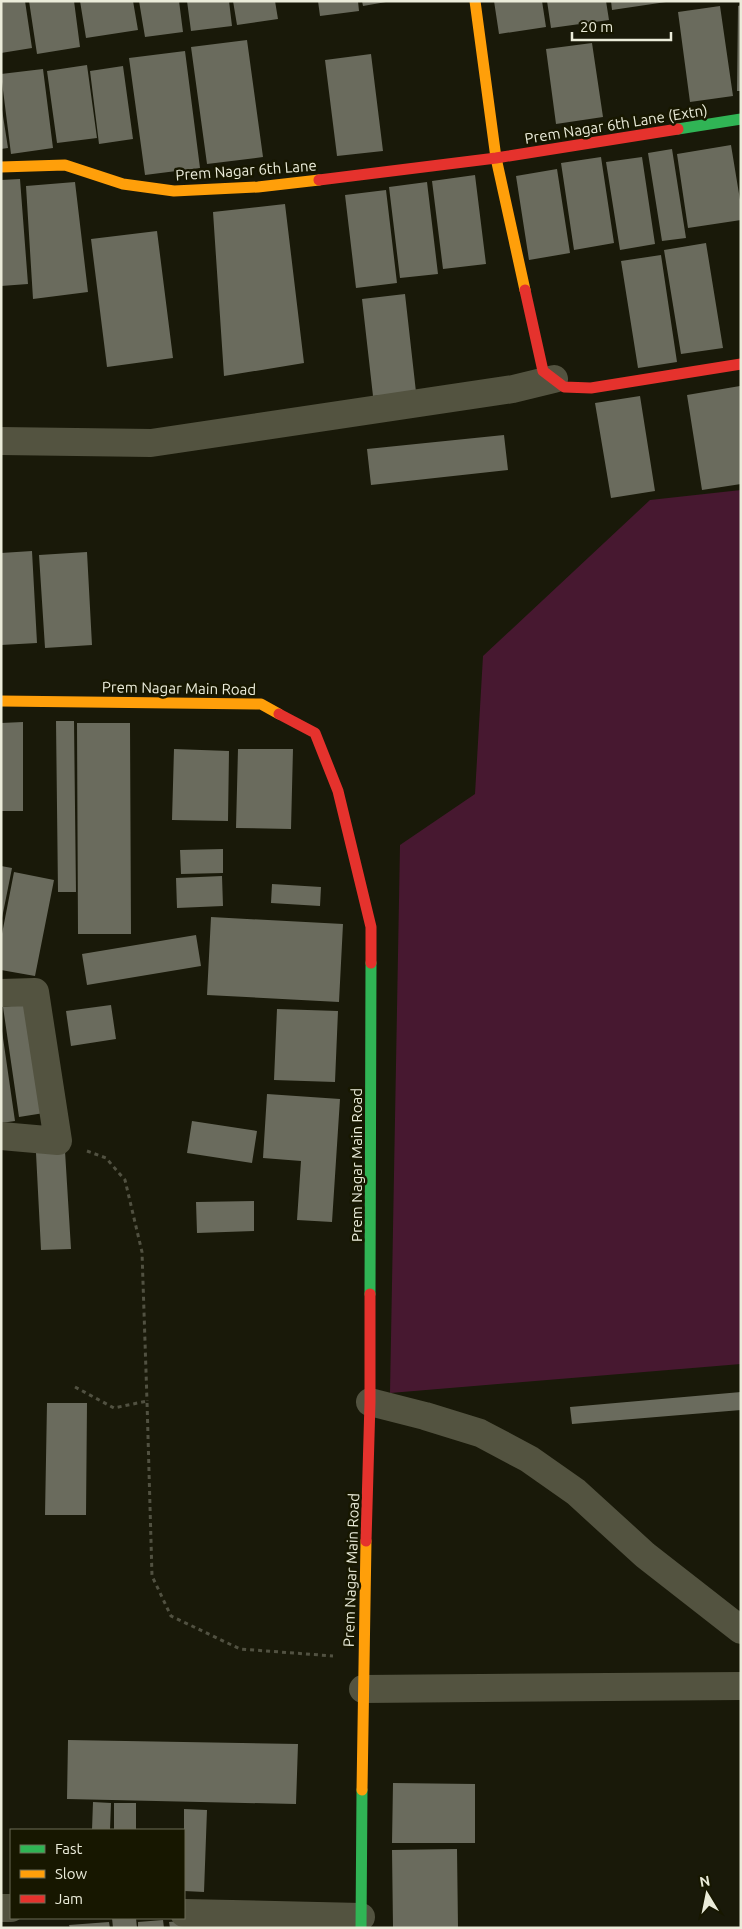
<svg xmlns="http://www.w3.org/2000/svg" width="742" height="1929" viewBox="0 0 742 1929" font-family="Ubuntu,sans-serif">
  <rect width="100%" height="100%" fill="#191909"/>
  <!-- green -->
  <path fill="#471830" d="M741 490V1364L390 1393 400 845 475 794 483 656 650 500Z"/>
  <!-- building -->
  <path fill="#6a6b5d" d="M1 1H25L32 48 1 53Z
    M29 1H74L80 47 37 54Z
    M80 1H133L138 30 86 38Z
    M139 1H179L183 32 145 37Z
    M187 1H229L232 26 191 31Z
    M233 1H275L278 19 237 25Z
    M318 1H358L359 11 320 16Z
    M362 1H386V2L363 6Z
    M494 1H542L546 27 499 34Z
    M547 1H606L609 20 551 28Z
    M611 1H666V2L612 10Z
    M741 5V91H737L738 6Z
    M720 6 733 96 690 102 678 12Z
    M247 40 263 157 207 164 191 47Z
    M592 43 603 117 556 124 546 49Z
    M185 51 200 168 145 175 129 58Z
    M371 54 383 151 337 156 325 60Z
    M87 65 97 138 57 143 47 71Z
    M123 66 133 139 99 144 90 71Z
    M43 69 53 148 11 154 1 74Z
    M1 103 8 148 1 149Z
    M731 145 741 206V220L688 228 677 154Z
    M672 149 686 238 662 241 648 153Z
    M601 157 614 243 574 250 561 163Z
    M642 157 655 244 620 250 606 162Z
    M557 169 570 253 529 260 516 176Z
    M475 175 486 264 443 269 432 181Z
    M20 179 28 284 1 286V180Z
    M75 182 88 292 33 299 26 186Z
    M427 182 438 274 400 278 389 187Z
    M386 190 397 283 356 288 345 195Z
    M285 204 304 363 224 376 213 212Z
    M157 231 173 358 107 367 91 239Z
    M706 243 723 348 681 354 664 250Z
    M661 255 677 362 638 368 621 261Z
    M405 294 416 392 373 396 362 299Z
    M740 386 741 484 702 490 687 395Z
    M640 396 655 491 611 498 595 403Z
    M504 435 508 470 371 485 367 449Z
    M32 551 37 643 1 645V553Z
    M87 552 92 645 45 648 39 555Z
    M56 721H74L76 892H58Z
    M23 722V811H1V723Z
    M77 723H130L131 934H78Z
    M174 749 229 751 228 821 172 820Z
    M238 749H293L291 829 236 828Z
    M223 849V873L181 874 180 850Z
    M1 866 12 868 2 918H1Z
    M14 872 54 880 35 976 1 970V939Z
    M222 876 223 906 177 908 176 878Z
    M272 884 321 887 320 906 271 903Z
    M211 917 343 924 339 1002 207 995Z
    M196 935 201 966 87 985 82 954Z
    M28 1004 44 1113 19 1117 3 1007Z
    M111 1005 116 1039 71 1046 66 1011Z
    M277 1009 338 1011 335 1082 274 1080Z
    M2 1031 15 1121 1 1123V1032Z
    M267 1094 340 1099 332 1222 297 1220 301 1161 263 1158Z
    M192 1121 257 1131 252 1163 187 1153Z
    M65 1151 71 1249 41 1250 36 1153Z
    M254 1201V1231L197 1233 196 1202Z
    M741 1392V1410L572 1424 570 1407Z
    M47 1403H87L86 1515H45Z
    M68 1740 298 1744 296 1804 67 1799Z
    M393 1783 475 1784V1843H392Z
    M93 1802 111 1803 110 1830H92Z
    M114 1803H136V1830H114Z
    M184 1809 207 1810 204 1892 184 1891Z
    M457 1849 458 1928H393L392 1850Z
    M112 1918H136L137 1928H113Z
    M201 1919 202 1928H170L169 1922Z
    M163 1920 164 1928H138V1922Z
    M109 1922 110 1928H70L69 1925Z"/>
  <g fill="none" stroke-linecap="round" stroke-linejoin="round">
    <!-- path -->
    <path stroke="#515141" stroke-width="3" stroke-dasharray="4 4" stroke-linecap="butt" d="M87 1151 106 1158 125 1180 142 1252 147 1401
      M75 1387 114 1408 147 1401 152 1576 171 1616 240 1649 333 1656"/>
    <!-- street -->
    <path stroke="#535340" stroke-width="28" d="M1 441 151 443 513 389 554 379
      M1 993 35 992 58 1141 1 1136
      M370 1402 425 1416 480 1433 529 1459 576 1492 645 1555 741 1630
      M363 1689 741 1686
      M1 1908H11
      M184 1913 361 1917"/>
    <!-- fast -->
    <path stroke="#30b455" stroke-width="11" d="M678 129 741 119
      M370 1294 371 963
      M361 1928 362 1790"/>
    <!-- slow -->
    <path stroke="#ff9f0a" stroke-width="11" d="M475 1 496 158 525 290
      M1 167 65 165 123 184 174 191 258 187 319 180
      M1 701 261 704 279 714
      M362 1790 366 1541"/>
    <!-- jam -->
    <path stroke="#e5322d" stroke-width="11" d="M319 180 496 158 678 129
      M525 290 543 371 564 387 591 388 741 364
      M279 714 315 733 338 791 371 927V963
      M366 1541 370 1402V1294"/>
  </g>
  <g text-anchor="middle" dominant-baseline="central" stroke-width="5" stroke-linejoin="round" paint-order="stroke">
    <!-- street labels -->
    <g font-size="15" fill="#ebecda" stroke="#171700">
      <text transform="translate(616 124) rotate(-9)">Prem Nagar 6th Lane (Extn)</text>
      <text transform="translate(246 170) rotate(-4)">Prem Nagar 6th Lane</text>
      <text transform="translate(179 688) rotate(1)">Prem Nagar Main Road</text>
      <text transform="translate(356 1165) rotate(-90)">Prem Nagar Main Road</text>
      <text transform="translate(351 1570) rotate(-88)">Prem Nagar Main Road</text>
    </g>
  </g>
  <!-- border -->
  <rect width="742" height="1929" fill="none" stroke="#ebecda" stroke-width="5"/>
  <!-- legend -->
  <rect x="10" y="1829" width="175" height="90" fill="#171700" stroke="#6c6c57"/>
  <rect x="20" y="1845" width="25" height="8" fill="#30b455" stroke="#6c6c57"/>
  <text x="55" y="1854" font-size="15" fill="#ebecda">Fast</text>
  <rect x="20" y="1870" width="25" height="8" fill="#ff9f0a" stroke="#6c6c57"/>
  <text x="55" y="1879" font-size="15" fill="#ebecda">Slow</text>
  <rect x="20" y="1895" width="25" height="8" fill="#e5322d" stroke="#6c6c57"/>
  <text x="55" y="1904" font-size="15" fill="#ebecda">Jam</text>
  <!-- north arrow -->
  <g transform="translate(707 1894) rotate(350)" stroke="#171700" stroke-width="4" paint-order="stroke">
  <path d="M0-4L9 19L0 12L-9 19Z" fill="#ebecda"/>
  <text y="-8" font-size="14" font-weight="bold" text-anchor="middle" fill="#ebecda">N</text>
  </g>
  <!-- scale -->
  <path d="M572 32v8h99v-8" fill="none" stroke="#ebecda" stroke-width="2.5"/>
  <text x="580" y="32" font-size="15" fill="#ebecda" stroke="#171700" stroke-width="4" paint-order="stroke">20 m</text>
</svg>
